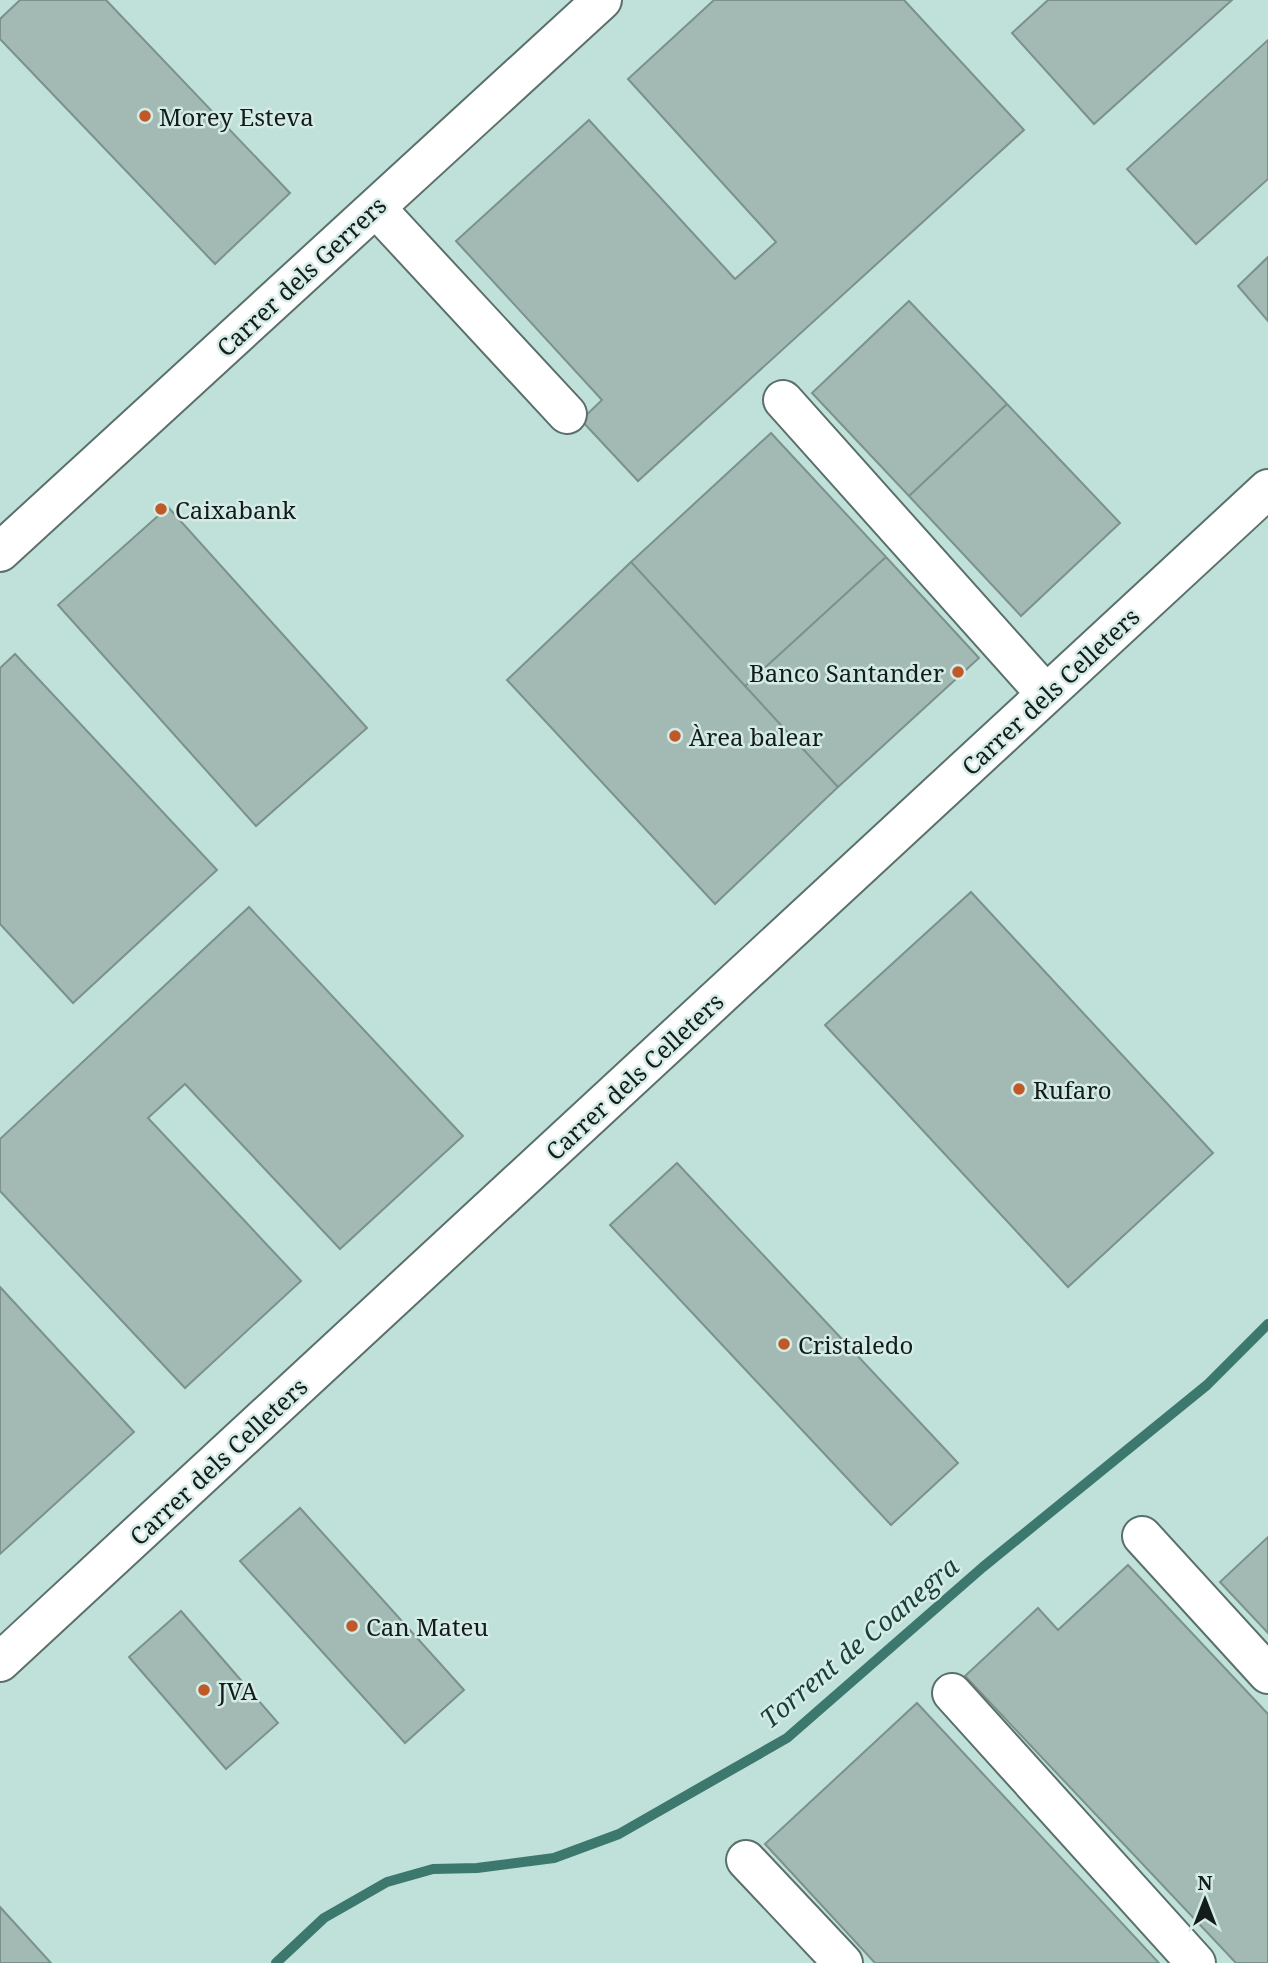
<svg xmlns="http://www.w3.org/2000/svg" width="1268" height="1963" viewBox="0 0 1268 1963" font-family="'Noto Serif',serif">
  <rect width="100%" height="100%" fill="#d4ebe6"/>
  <!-- built -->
  <path fill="#c0e1da" d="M0 0H1268V1963H0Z"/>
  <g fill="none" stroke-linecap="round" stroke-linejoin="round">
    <!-- stream -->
    <path stroke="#3d786e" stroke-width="10" d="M276 1963 324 1918 387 1882 433 1869 477 1868 554 1858 619 1834 787 1738 983 1567 1207 1385 1268 1324"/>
  </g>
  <!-- building -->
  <path fill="#a3b9b4" stroke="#7b918c" stroke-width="2" d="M20 0H106L290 193 215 264 0 39V19Z
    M714 0H904L1024 130 638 481 581 420 602 400 456 241 589 120 735 279 776 242 628 79Z
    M1048 0H1232L1094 124 1012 33Z
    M1268 40V179L1196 244 1127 169Z
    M1268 257V321L1238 286Z
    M909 301 1007 404 909 496 812 393Z
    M1007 404 1120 523 1021 616 909 496Z
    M771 433 886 557 745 686 631 562Z
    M168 507 367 728 256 826 58 605Z
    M886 557 979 658 838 787 745 686Z
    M631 562 838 787 715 904 507 680Z
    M15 654 217 870 73 1003 0 924V668Z
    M971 892 1213 1153 1068 1287 825 1025Z
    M249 907 463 1136 340 1249 185 1084 148 1118 301 1281 185 1388 0 1191V1139Z
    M677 1163 958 1463 891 1525 610 1225Z
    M0 1287 134 1432 0 1554Z
    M300 1508 464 1690 405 1743 240 1561Z
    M1268 1537V1633L1220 1582Z
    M1128 1565 1268 1714V1963H1236L965 1676 1038 1608 1058 1630Z
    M181 1611 278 1723 226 1769 129 1657Z
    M917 1703 1159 1963H875L765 1844Z
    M0 1907 51 1963H0Z"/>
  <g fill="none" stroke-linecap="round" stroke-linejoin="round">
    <!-- minor casing -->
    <g stroke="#5b706b" stroke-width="42">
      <path id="minor" d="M376 208 567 414
        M783 400 1046 694
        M0 552 602 0
        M1142 1536 1268 1674
        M0 1662 1268 489
        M952 1693 1196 1963
        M746 1860 843 1963"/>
    </g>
    <!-- minor -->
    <use href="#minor" stroke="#fff" stroke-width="38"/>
  </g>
  <!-- markers -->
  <g fill="#bf5a28" stroke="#d4ebe6" stroke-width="2.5">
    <circle cx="145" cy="116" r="7"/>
    <circle cx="161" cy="509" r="7"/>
    <circle cx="958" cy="672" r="7"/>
    <circle cx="675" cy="736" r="7"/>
    <circle cx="1019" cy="1089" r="7"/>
    <circle cx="784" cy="1344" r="7"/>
    <circle cx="352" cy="1626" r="7"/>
    <circle cx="204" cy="1690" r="7"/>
  </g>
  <g text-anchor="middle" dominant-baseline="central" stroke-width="5" stroke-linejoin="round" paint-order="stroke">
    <!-- poi labels -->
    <g font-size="24" fill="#131c1a" stroke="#d4ebe6" text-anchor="start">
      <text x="159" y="116">Morey Esteva</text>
      <text x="175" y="509">Caixabank</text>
      <text x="944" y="672" text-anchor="end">Banco Santander</text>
      <text x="689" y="736">Àrea balear</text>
      <text x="1033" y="1089">Rufaro</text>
      <text x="798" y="1344">Cristaledo</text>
      <text x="366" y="1626">Can Mateu</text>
      <text x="218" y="1690">JVA</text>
    </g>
    <!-- street labels -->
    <g font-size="24" fill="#131c1a" stroke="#d4ebe6">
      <text transform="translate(301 276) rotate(-43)">Carrer dels Gerrers</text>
      <text transform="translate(1050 691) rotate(-43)">Carrer dels Celleters</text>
      <text transform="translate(634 1076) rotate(-43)">Carrer dels Celleters</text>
      <text transform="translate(218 1461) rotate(-43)">Carrer dels Celleters</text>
    </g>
    <!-- water labels -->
    <g font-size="26" font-style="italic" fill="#193f39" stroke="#d4ebe6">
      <text transform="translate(859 1642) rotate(-40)">Torrent de Coanegra</text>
    </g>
  </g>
  <!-- north arrow -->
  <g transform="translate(1205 1900)" stroke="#d4ebe6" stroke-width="5" paint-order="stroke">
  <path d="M0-5L12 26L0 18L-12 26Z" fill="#131c1a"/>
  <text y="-10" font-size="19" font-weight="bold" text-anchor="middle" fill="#131c1a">N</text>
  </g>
</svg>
